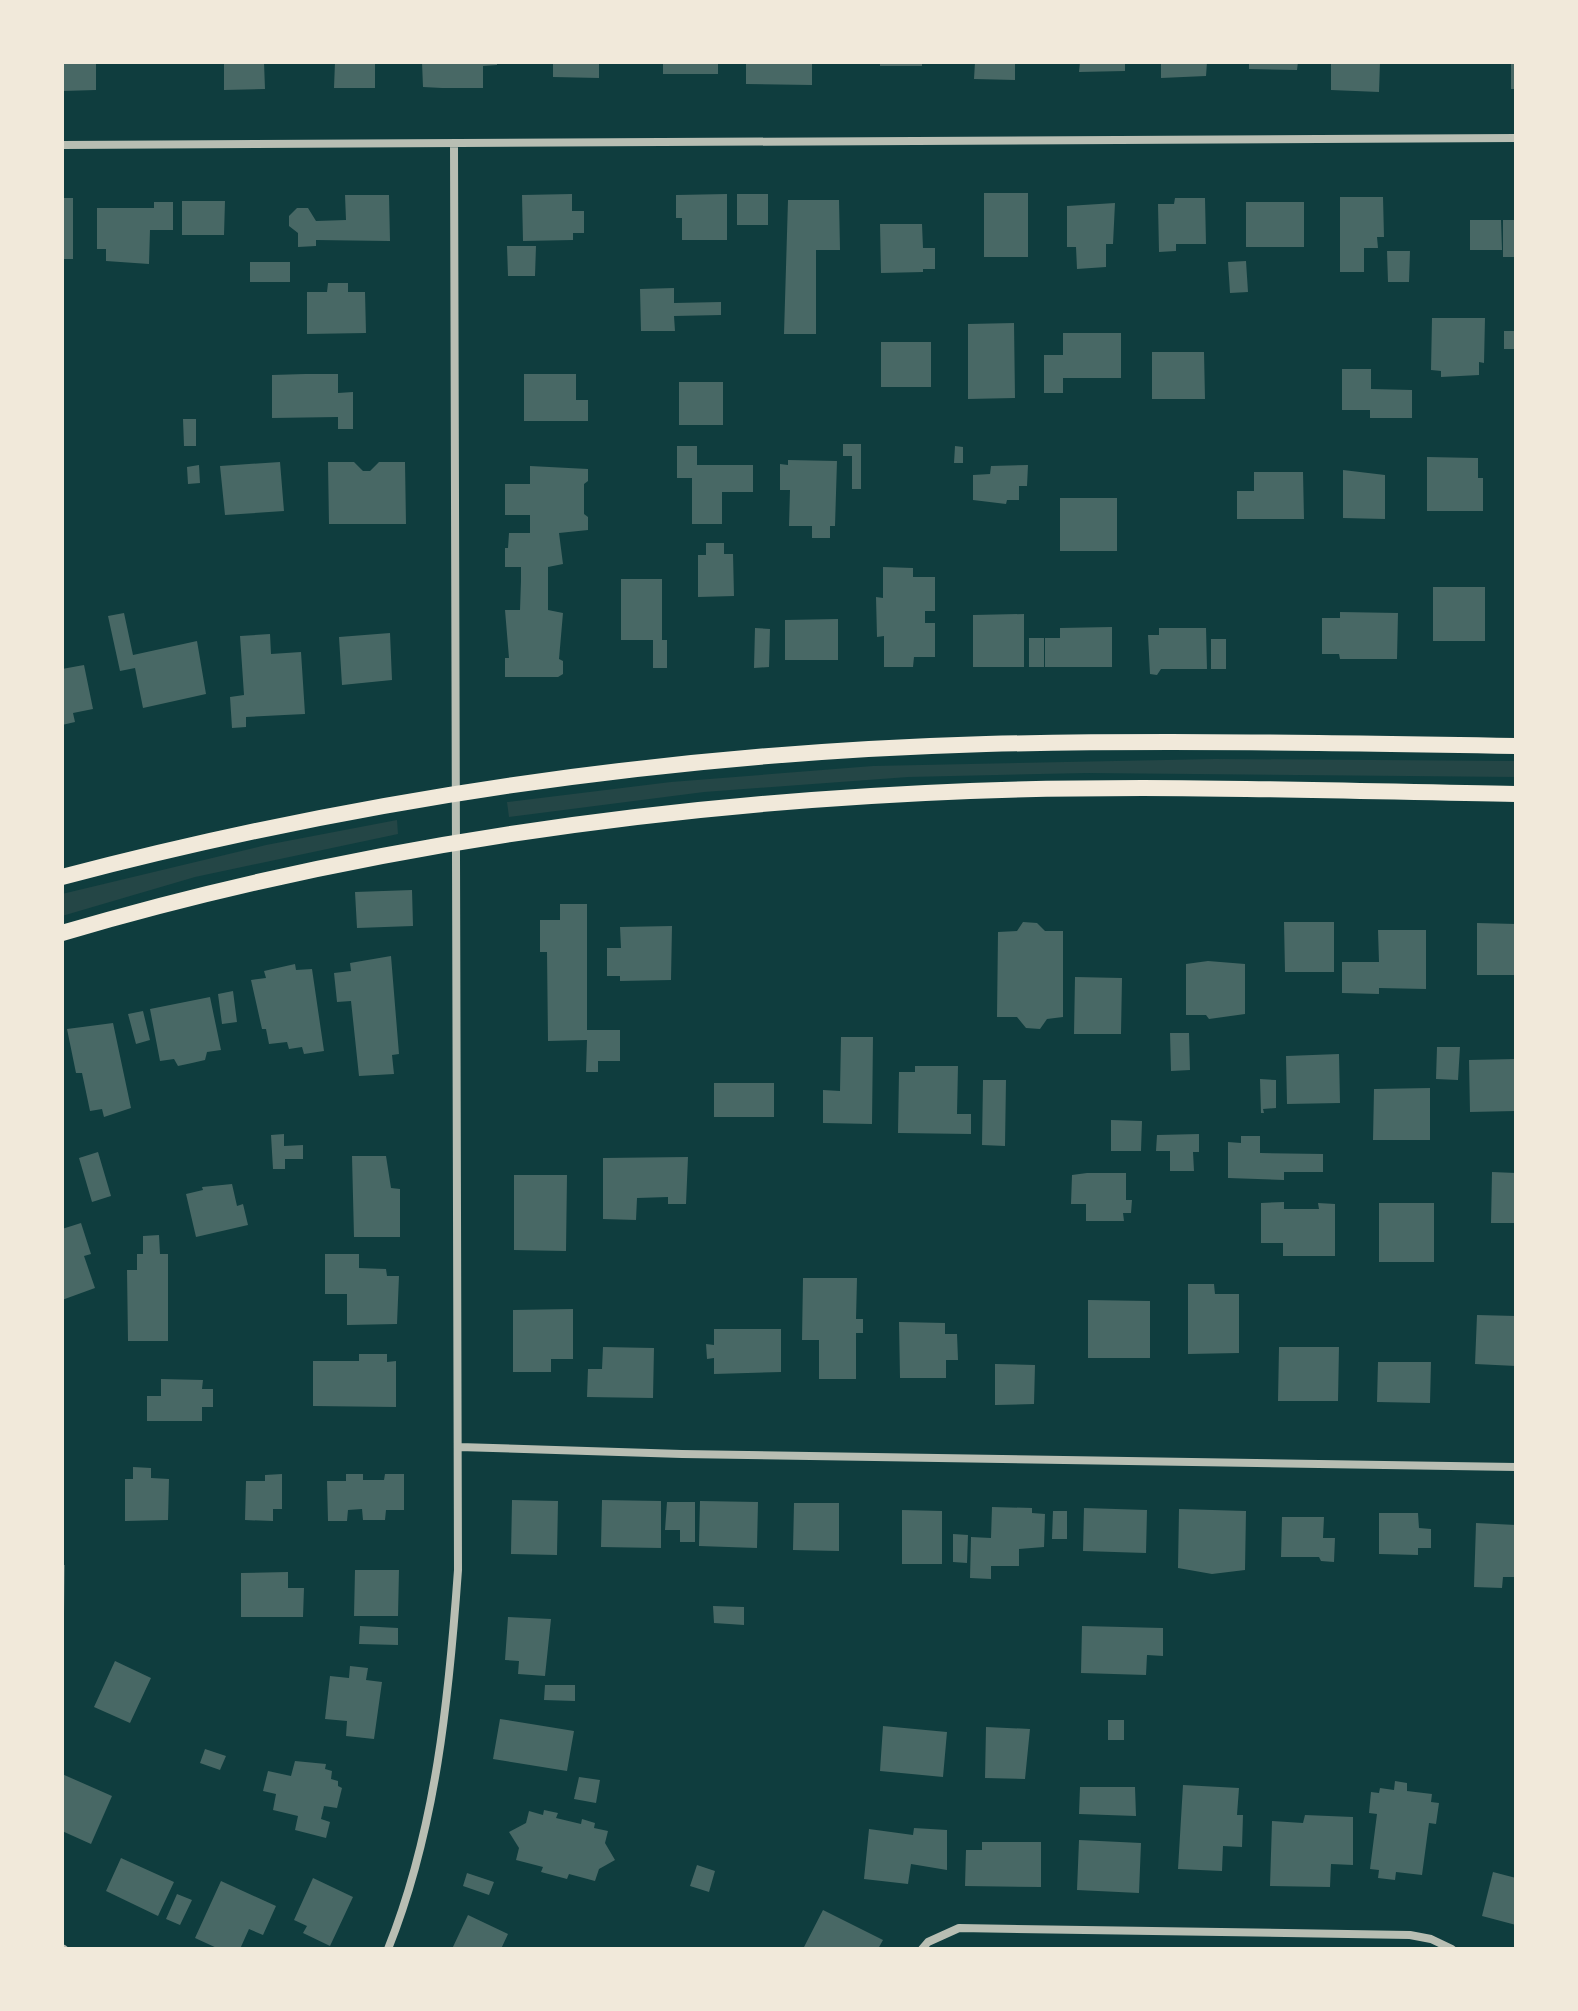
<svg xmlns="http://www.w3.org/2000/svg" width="1578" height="2011" viewBox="0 0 1578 2011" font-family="'Space Grotesk',sans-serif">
  <rect width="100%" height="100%" fill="#0f3d3e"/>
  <!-- green -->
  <path fill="#244646" d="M1215 759 1516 761V777L1087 773 908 777 704 792 509 817 507 802 671 782 873 766Z
    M397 820 398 834 195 877 62 916V894L266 845Z"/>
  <!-- building -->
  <path fill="#486865" d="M62 62H96V90L62 91Z
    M224 62H264L265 89 224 90Z
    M335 62H375V88H334Z
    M422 62H497V65L483 66V88H442L423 87Z
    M553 62H599V78L553 77Z
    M663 62H718V74H663Z
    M746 62H812V85L746 84Z
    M880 62H922V66H880Z
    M975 62H1015V80L974 79Z
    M1080 62H1125V71L1079 72Z
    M1161 62H1207L1206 76 1161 78Z
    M1249 62H1298L1297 70 1249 69Z
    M1331 62H1380L1379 92 1331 90Z
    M1511 62H1516V89H1511Z
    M984 193H1028V257H984Z
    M572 194V211H584V233H573V240L523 241 522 195Z
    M727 194V240H682V218H676V195Z
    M737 194H768V225H737Z
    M345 195H389L390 241 316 240V246L298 247V233L289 226V216L297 208H308L316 221 346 220Z
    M1340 197H1383L1384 237H1377L1378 248H1364V272H1340Z
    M62 198H73V259H62Z
    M1175 198H1205L1206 244H1176V251L1159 252 1158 204H1174Z
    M788 200H839L840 250H816V334H784Z
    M182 201H225L224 235H182Z
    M154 202H173V230H150L149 264 106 261V249H97V208H154Z
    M1246 202H1304V247H1246Z
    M1115 203 1113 244H1106V267L1077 269 1076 247H1067V206Z
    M1470 220H1501L1502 250H1470Z
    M1503 220H1516V257H1503Z
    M880 224H922L923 248H935V269H923V272L881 273Z
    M507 246H536L535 276H508Z
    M1387 251H1410L1409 282H1388Z
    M1246 261 1248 292 1230 293 1228 262Z
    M250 262H290V282H250Z
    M328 283H348V292H365L366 333 307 334V292H327Z
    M674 288V303L721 302V315L674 316 675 331H641L640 289Z
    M1432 318H1485L1484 363 1479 362V375L1441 377V371L1431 370Z
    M1014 323 1015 398 968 399V324Z
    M1504 331H1516V349H1504Z
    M1063 333H1121V378H1063V393H1044V355H1063Z
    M881 342H931V387H881Z
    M1152 352H1204L1205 399H1152Z
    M1342 369H1371V389L1412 390V418H1370V410H1342Z
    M305 374H338V393L353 392V429H338V417L272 418V375Z
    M524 374H576V400H588V421H524Z
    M679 382H723V425H679Z
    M183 419H196V446H184Z
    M843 444H861V489H852V456H843Z
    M677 446H697V465H753V492H722V524H692V478H677Z
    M955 446 963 447V463H954Z
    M1427 457 1478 458V478H1483V511H1427Z
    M788 460 837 461 835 526H830V538H812V526H789L790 490H780V464L788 465Z
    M280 462 284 511 225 515 220 466Z
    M328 462H354L363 471H370L379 462H405L406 524H329Z
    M199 465 200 483 188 484 187 467Z
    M1028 465 1027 486H1019V500H1007L1006 504 973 500V475L990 474 991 466Z
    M530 466 588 469V481L584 484V514L588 517V530L559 533 563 564 548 567V610L563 613 559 659 563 661V674L558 677H505V658H509L505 610H520L521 581V567H505V548H508L509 533H530V515H505V484H530Z
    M1343 470 1385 475V519L1343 518Z
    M1254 472H1303L1304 519H1237V491H1254Z
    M1060 498H1117V551H1060Z
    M706 543H724V554H733L734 596 698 597V555H706Z
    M883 567 913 568V577H935V611H925V623H935V657H914L913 667H884V636L877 637 876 597 883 598Z
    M621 579H662V640H667V668H653V640H621Z
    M1433 587H1485V641H1433Z
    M1340 612 1398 613 1397 659H1340L1339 654H1322V618H1340Z
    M124 613 133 655 197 641 206 694 143 708 135 668 120 671 108 616Z
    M1024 614V667H973V615Z
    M838 619V660H785V620Z
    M1112 627V667H1045V638H1060V628Z
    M755 628 770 629 769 667 754 668Z
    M1159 628H1206L1207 669H1161L1157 675 1150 674 1148 635H1159Z
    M390 633 392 680 342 685 339 637Z
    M270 634 271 654 301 652 305 714 246 717V727L232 728 230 697 244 695 240 636Z
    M1029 638H1044V667H1029Z
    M1211 639H1226V669H1211Z
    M84 665 93 709 73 713 75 722 62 725V669Z
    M412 890 413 926 357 928 355 892Z
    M560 904H587V1030H620V1061H598V1072H586L587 1040 548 1041 547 952H540V920H560Z
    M1023 922 1037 923 1045 931H1063V1017L1047 1019 1040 1029 1026 1028 1017 1017H997L998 932 1017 931Z
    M1284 922H1334V972H1285Z
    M1477 923 1516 924V975H1477Z
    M672 926 671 980 620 981V976H607V948H621L620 927Z
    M1378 930H1426V989L1379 988V994L1342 993V962H1379Z
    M391 956 399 1054 392 1055 394 1074 359 1076 351 1001 337 1002 334 973 351 971 350 963Z
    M1208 961 1245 964V1014L1209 1019 1206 1015H1186V964Z
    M295 964 296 970 312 969 324 1051 304 1054 302 1047 289 1049 287 1042 269 1044 266 1029H262L251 980 266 978 264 971Z
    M1075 977 1122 978 1121 1034H1074Z
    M233 991 237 1022 222 1024 218 994Z
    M210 997 221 1050 207 1052 205 1060 192 1063 178 1066 174 1059 160 1061 150 1009Z
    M143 1011 150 1040 136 1044 128 1014Z
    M113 1023 131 1108 104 1117 102 1109 90 1111 82 1073H76L67 1029Z
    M1170 1033H1189L1190 1070 1171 1071Z
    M841 1037H873L872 1124 823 1123V1090L840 1091Z
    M1437 1047H1460L1458 1080 1436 1079Z
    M1339 1054 1340 1103 1287 1104 1286 1056Z
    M1516 1059V1111L1470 1112 1469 1060Z
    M915 1066H958L957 1114H971V1134L898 1133 899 1072H915Z
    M1260 1079 1276 1080V1108L1263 1109 1264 1113H1261Z
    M983 1080H1006L1005 1146 982 1145Z
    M714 1083H774V1117H714Z
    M1430 1088V1140H1373L1374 1089Z
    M1111 1120 1142 1121 1141 1151H1111Z
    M284 1134V1146L303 1145V1159H285V1169H273L271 1135Z
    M1199 1134V1152H1193L1194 1171H1170V1151H1156L1157 1135Z
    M1241 1136H1260V1153L1323 1154V1172H1284V1180L1228 1178V1142L1241 1143Z
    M98 1152 111 1196 92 1202 79 1158Z
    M352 1156H386L391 1188 400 1189V1237H354Z
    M688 1157 686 1204H668V1197L637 1198 636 1220 603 1219V1158Z
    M1492 1172 1516 1173V1223H1491Z
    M1087 1173H1126V1200H1132L1131 1213H1123L1124 1221H1086V1204H1071L1072 1175Z
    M514 1175H567L566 1251 514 1250Z
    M232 1184 237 1206 243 1204 248 1225 196 1237 186 1194 203 1190 202 1187Z
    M1284 1202V1209H1319L1318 1203 1335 1204V1256H1283V1243H1261V1203Z
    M1379 1203H1434V1262H1379Z
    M81 1223 91 1254 84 1256 95 1288 62 1300V1229Z
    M159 1235 160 1254H168V1341H128L127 1270H137V1254H143V1236Z
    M325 1254H359V1268L386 1269 387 1276H399L397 1324 347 1325V1294H325Z
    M803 1278H857L856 1319H863V1333H856V1379H819V1340H802Z
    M1188 1284H1214L1215 1294H1239V1353L1188 1354Z
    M1088 1300 1150 1301V1358H1088Z
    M573 1309V1359H551V1372H513V1310Z
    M1477 1315 1516 1316V1366L1475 1364Z
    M899 1322 945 1323V1334H957L958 1360H946V1378H900Z
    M714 1329H781V1372L714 1374V1358L707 1359 706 1344 714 1345Z
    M603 1347 654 1348 653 1398 587 1397 588 1369H602Z
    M1279 1347H1339L1338 1401H1278Z
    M359 1354H387V1362L396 1361V1407L313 1406V1361H359Z
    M1378 1362H1431L1430 1403 1377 1402Z
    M995 1364 1035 1365 1034 1404 995 1405Z
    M161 1379 203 1380 202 1389H213V1407H202V1421H147V1396H161Z
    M133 1467 151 1468V1478L169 1479 168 1520 125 1521V1479H133Z
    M282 1474V1509H273V1521L245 1520 246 1481H265V1475Z
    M346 1474H363V1480H384L385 1474H404V1510H386L385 1520H363L362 1509 348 1510 347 1521H328L327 1481H346Z
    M512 1500 558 1501 557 1555 511 1554Z
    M602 1500 661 1501V1548L601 1547Z
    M700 1501 758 1502 757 1548 699 1546Z
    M667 1502H695V1542H680V1530H665Z
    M794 1503H839V1551L793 1550Z
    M992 1507 1032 1508V1513L1045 1514 1044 1547 1019 1549V1566H991V1579L970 1578 971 1537 991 1538Z
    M1084 1508 1147 1510 1146 1553 1083 1551Z
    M1179 1509 1246 1511 1245 1570 1212 1574 1178 1568Z
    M902 1510 942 1511V1564H902Z
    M1053 1511H1067V1539H1052Z
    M1379 1513H1418L1419 1528 1431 1529V1548H1418V1555L1379 1554Z
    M1282 1517H1324L1323 1538H1335L1334 1562 1321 1561 1319 1557H1281Z
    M1476 1523 1516 1525V1577H1503L1502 1588 1474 1587Z
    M953 1534 968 1535 967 1563 953 1562Z
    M62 1565H65L64 1614H62Z
    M355 1570H399L398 1616H354Z
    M288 1572V1588H304L303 1617H241V1573Z
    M713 1606 744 1607V1625L714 1623Z
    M508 1617 551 1619 545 1676 518 1674 519 1661 505 1660Z
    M360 1626 398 1628V1645L359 1644Z
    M1082 1626 1163 1628V1656L1147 1655 1146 1675 1081 1673Z
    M115 1661 151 1678 130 1723 94 1707Z
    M350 1666 368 1668 366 1680 382 1682 374 1739 346 1736 347 1721 325 1719 330 1676 349 1678Z
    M545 1685H575V1701L544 1700Z
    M500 1719 574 1731 567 1771 493 1759Z
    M1108 1720H1124V1740H1108Z
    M883 1726 947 1732 943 1777 880 1771Z
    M986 1727 1030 1729 1025 1779 985 1778Z
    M205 1749 226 1756 220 1770 200 1763Z
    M295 1761 326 1764 325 1769 332 1771 331 1779 338 1781V1786L342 1788 337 1808 324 1806 321 1819 330 1822 326 1838 295 1830 298 1816 273 1810 276 1794 263 1791 268 1771 291 1776Z
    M62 1774 112 1796 91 1844 62 1831Z
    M579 1777 600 1780 596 1803 574 1799Z
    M1395 1781 1407 1783V1791L1432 1794 1431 1802 1439 1803 1436 1824 1429 1823 1422 1875 1396 1872 1395 1880 1378 1878 1379 1870 1370 1869 1377 1814 1369 1813 1371 1792 1379 1793 1380 1788 1394 1790Z
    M1183 1785 1239 1788 1237 1815H1243L1242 1847 1223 1846 1222 1871 1178 1869Z
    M1080 1787H1135L1136 1816 1079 1814Z
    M544 1810 558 1813 556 1818 581 1824 582 1819 595 1823 594 1828 608 1831 605 1843 615 1860 599 1869 595 1881 569 1874 567 1879 541 1872 543 1867 516 1860 519 1848 509 1832 526 1823 529 1811 543 1815Z
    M1305 1815 1353 1817V1865L1331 1864 1330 1887 1270 1886 1272 1821 1303 1823Z
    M914 1828 947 1830V1870L911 1864 908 1884 864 1879 869 1829 913 1835Z
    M1079 1840 1141 1843 1139 1893 1077 1890Z
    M982 1842H1041V1887L965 1886 966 1850H982Z
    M121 1858 174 1882 158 1916 106 1891Z
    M697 1865 715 1871 709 1892 690 1886Z
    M1493 1872 1516 1878V1925L1482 1916Z
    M467 1873 494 1882 489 1895 463 1886Z
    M313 1878 353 1897 330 1946 303 1933 307 1926 294 1920Z
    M221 1881 276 1906 263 1935 249 1929 240 1949H219L195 1938Z
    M177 1894 192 1900 180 1925 166 1919Z
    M823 1910 883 1940 878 1949H803Z
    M468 1915 508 1934 501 1949H452Z"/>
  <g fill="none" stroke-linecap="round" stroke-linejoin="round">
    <!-- minor -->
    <path stroke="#b8beb3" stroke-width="8" d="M62 145 1516 138
      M459 1447 682 1454 1516 1467
      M62 1948 64 1949
      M388 1949C436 1829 449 1697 458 1570L454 144
      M922 1949 928 1942 959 1928 1410 1935 1431 1939 1452 1949"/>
    <!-- secondary -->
    <path stroke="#f1e9da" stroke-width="16" d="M62 877C362 798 675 753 986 744 1162 740 1340 743 1516 746
      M62 933C357 846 663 803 970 791 1152 784 1334 791 1516 794"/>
  </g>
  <!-- border -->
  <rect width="1578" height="2011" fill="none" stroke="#f1e9da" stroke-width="128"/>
</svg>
